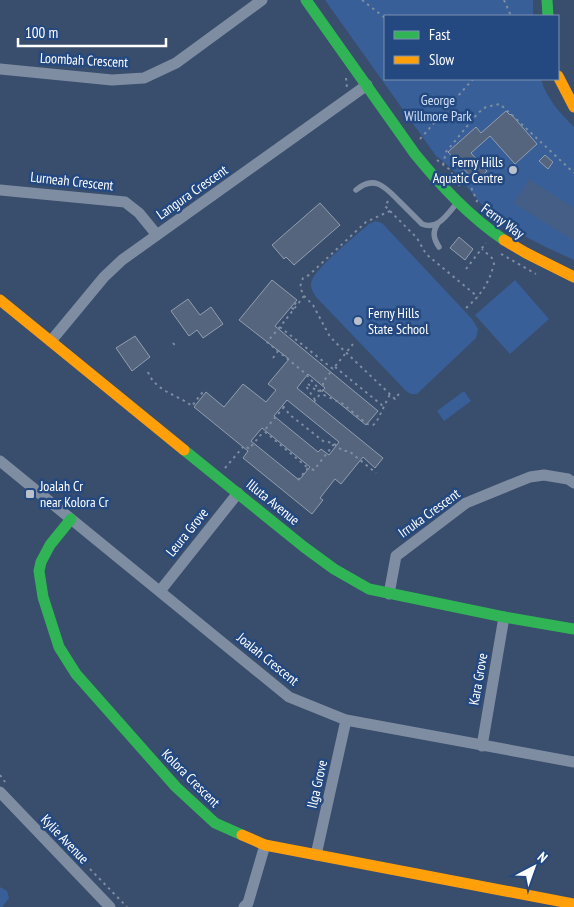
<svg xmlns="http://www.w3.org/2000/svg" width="574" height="907" viewBox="0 0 574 907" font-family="'PT Sans Narrow',sans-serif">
  <rect width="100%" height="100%" fill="#394d6c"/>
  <!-- green -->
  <path fill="#385f98" d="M325 0H533V16H385V79H541C546 98 560 113 574 127V260C544 246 508 231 484 207 468 190 456 169 436 156Z
    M375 221 382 223 472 319 478 329 476 338 417 394H411L406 391 317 298C313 293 309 286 312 280 317 267 356 235 369 224Z
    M515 280 549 319 510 354 475 315Z
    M464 391 471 401 444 421 437 411Z
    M0 887 7 891 9 898 2 907H0Z"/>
  <!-- water -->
  <path fill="#445e86" d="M529 179 574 208V241L514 203Z"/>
  <!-- building -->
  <path fill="#54657d" stroke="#929eb0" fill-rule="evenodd" d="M506 111 510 115 511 114 537 144 515 164 490 136 471 153 487 171 478 180 475 177 473 179 448 152 476 127 481 133Z
    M545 155 553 162 548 169 539 161Z
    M320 203 340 225 294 265 286 257 284 259 272 245Z
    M459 237 473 249 465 260 450 248Z
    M272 280 297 300 275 326 378 411 366 425 323 390 325 388 308 374 297 388 383 458 375 468 363 457 341 484 335 479 320 498 323 500 312 514 243 458 248 451 194 407 206 392 224 407 243 384 266 402 276 390 268 384 289 359 239 320ZM287 400 339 442 329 455 321 449 318 452 274 416ZM262 428 310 467 299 480 251 441Z
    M188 299 200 315 211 307 223 324 203 338 197 330 189 336 171 311Z
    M135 336 150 357 132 371 116 348Z"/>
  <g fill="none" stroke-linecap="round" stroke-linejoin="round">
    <!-- path -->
    <path stroke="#7f8da2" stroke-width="2" stroke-dasharray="2.5 4" stroke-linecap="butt" d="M362 0 385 18
      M504 0 511 16
      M346 78 347 88
      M420 139 473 79
      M437 160 449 169 461 188
      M443 165 446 152 478 113 486 107 500 104 574 173
      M462 171 467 178 477 201 475 204
      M455 177 464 169
      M388 201 385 206 417 238 426 254 478 297
      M390 211 366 222 309 275 303 278 300 287 304 296 313 305 329 335 335 342 395 399 401 391
      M501 254 536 274
      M466 269 486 243
      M304 296 280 327 333 369 353 344
      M466 308C481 295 489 283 494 264L492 258 482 249
      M294 309 292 308 298 300
      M280 327 267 342 306 374 324 395 343 404 367 424 373 425 376 423 390 394
      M173 343 177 348
      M273 358 278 351
      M335 367 383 406
      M148 372C155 391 178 395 192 406L205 389
      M315 400 306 386 308 384 318 392 319 390
      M314 402 323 390V382L333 369
      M283 406 290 415 323 441 333 443 343 451H349L376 473
      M284 407 264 431 308 468
      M247 447 249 449 264 431
      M225 468 243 447
      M298 480 308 468 314 470 334 444
      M0 775 5 782
      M90 869 127 907"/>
    <!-- lane -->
    <path stroke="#7f8da2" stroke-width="5.5" d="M356 190C375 174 386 188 399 201 407 209 415 217 422 224 438 231 448 213 457 203
      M437 225C432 233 434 239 439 247"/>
    <!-- street -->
    <path stroke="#7f8da2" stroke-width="11" d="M0 69 112 80 144 78 176 63 262 0
      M0 190 125 202 139 213 157 235
      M51 341 104 277 122 260 367 85
      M0 461 289 697 346 720 574 762
      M160 591 238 493
      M389 594 396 556 466 503 515 483 530 477 544 475 568 479 574 483
      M482 746 504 617
      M0 792 110 907
      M316 855 346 720
      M244 907 248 903 265 845"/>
    <!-- fast -->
    <path stroke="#30b455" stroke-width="11" d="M306 0 415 154C442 187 469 216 504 240
      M547 0 548 16
      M184 450 304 547 334 569 369 589 504 617 574 629
      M71 519 50 545 41 562 39 571 43 597 59 647 76 674 176 787 215 823 242 835"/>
    <!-- slow -->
    <path stroke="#ff9f0a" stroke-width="11" d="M558 76 574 107
      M504 240 526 253 574 277
      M0 300 184 450
      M242 835 265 845 574 904"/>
  </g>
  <!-- markers -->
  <g fill="#bac1cc" stroke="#244981" stroke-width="2">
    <circle cx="513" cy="170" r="5"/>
    <circle cx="358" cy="321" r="5"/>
    <rect x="25" y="489" width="10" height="10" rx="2.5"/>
  </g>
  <g text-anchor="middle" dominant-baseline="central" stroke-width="5" stroke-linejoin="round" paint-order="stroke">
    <!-- street labels -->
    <g font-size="14" fill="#fff" stroke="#244981">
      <text transform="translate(84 60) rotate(3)">Loombah Crescent</text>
      <text transform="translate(72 181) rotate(6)">Lurneah Crescent</text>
      <text transform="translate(192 192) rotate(-35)">Langura Crescent</text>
      <text transform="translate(503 221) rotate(36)">Ferny Way</text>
      <text transform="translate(273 502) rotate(39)">Illuta Avenue</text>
      <text transform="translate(429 513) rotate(-36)">Irruka Crescent</text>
      <text transform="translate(187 532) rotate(-51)">Leura Grove</text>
      <text transform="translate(268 659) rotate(39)">Joalah Crescent</text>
      <text transform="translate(478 679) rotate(-80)">Kara Grove</text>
      <text transform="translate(191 778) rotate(45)">Kolora Crescent</text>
      <text transform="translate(317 784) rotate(-77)">Ilga Grove</text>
      <text transform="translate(65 839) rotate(46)">Kylie Avenue</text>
    </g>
    <!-- park labels -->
    <g font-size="14" fill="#cedff5" stroke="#244981">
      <text x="438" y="100">George<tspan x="438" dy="16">Willmore Park</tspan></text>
    </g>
    <!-- poi labels -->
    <g font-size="14" fill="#fff" stroke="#244981" text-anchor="start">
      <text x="503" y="162" text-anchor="end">Ferny Hills<tspan x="503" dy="16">Aquatic Centre</tspan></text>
      <text x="368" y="313">Ferny Hills<tspan x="368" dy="16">State School</tspan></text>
      <text x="40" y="486">Joalah Cr<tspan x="40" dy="16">near Kolora Cr</tspan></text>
    </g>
  </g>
  <!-- legend -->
  <rect x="384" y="15" width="175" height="65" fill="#244981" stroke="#7c92b3"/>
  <rect x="394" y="31" width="25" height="8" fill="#30b455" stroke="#7c92b3"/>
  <text x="429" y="40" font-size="15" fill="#ffffff">Fast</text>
  <rect x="394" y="56" width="25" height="8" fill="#ff9f0a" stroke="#7c92b3"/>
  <text x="429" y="65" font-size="15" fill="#ffffff">Slow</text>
  <!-- north arrow -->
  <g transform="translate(534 867) rotate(41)" stroke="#244981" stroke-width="4" paint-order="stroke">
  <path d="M0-4L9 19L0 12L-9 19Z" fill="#ffffff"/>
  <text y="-8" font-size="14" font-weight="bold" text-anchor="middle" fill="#ffffff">N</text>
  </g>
  <!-- scale -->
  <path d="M18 38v8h148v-8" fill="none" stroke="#ffffff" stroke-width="2.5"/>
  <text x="25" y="38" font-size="15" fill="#ffffff" stroke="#244981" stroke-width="4" paint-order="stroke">100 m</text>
</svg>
